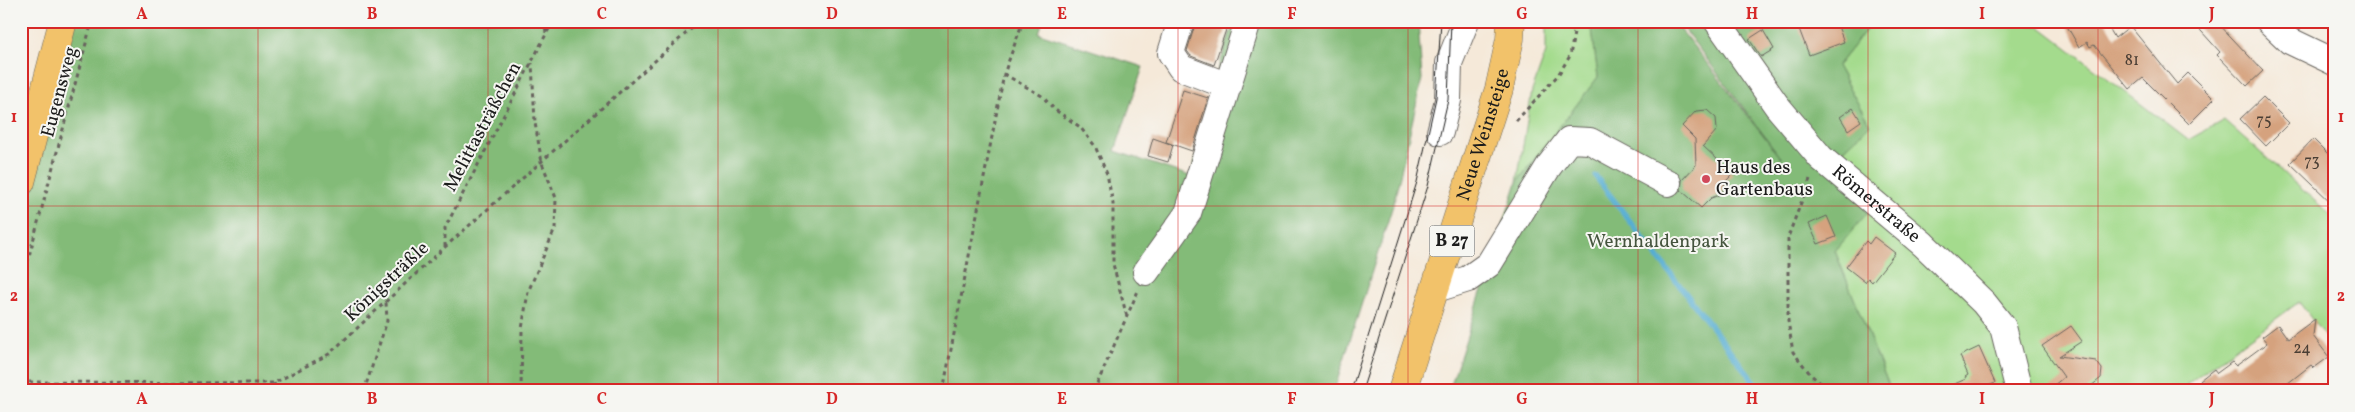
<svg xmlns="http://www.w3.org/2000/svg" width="2355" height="412" viewBox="0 0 2355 412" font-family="Vollkorn,serif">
  <rect width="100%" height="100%" fill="#f6f6f2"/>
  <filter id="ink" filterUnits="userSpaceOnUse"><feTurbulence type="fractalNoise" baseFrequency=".02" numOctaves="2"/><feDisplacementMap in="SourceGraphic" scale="10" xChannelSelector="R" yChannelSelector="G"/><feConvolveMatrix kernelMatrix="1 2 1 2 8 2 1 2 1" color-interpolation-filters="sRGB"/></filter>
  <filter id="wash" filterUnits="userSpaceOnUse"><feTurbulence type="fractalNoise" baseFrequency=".0096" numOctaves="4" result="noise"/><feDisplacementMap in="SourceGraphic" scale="20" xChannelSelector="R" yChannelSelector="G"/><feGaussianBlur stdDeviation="1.12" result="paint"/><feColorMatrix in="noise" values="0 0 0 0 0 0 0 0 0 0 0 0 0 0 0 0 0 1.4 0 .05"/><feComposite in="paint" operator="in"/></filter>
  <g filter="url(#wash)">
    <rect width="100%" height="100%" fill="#f5e9d9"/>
    <!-- green -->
    <path fill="#a4db8d" stroke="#607c54" d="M1546 21H1591L1598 77 1517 182 1532 91 1546 52Z
      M1873 21H2001L2039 26 2188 140 2224 120 2334 218V349L2299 302 2187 384 2191 391H1891L1835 251 1845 238 1835 158 1870 125 1837 66Z"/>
    <!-- forest -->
    <path fill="#83bb78" stroke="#506c4a" d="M73 21H1043L1039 33 1143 67 1115 151 1190 176 1218 92 1211 90 1234 21H1418L1422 79 1394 202 1334 391H21V215Z
      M1591 21H1674L1782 159 1678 21H1873L1837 66 1870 125 1835 158 1879 199 1835 251 1891 391H1449L1517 182 1598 77Z"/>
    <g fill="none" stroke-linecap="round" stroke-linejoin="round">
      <!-- stream -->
      <path stroke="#55add2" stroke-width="5.5" d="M1596 177 1761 391"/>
    </g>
    <g id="blocks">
      <!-- building -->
      <path fill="#d5a27e" d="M1196 21H1229L1214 65 1191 56 1187 51Z
        M1796 21H1836L1844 42 1809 55Z
        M2064 21H2105L2115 38 2130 26 2177 84 2188 73 2214 99 2189 124 2143 78 2130 89 2094 45 2090 47 2087 42 2079 47Z
        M2192 21H2216L2263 71 2247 86 2217 55 2220 52Z
        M1763 30 1774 49 1761 57 1749 39Z
        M1183 90 1208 98 1192 151 1166 142Z
        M2263 97 2289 123 2266 146 2240 119Z
        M1853 108 1861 121 1848 130 1840 117Z
        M1707 110 1716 118 1717 130 1703 146 1733 174 1725 182 1722 194 1711 198 1701 208 1681 190 1682 180 1696 165 1695 139 1682 126 1696 111Z
        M1153 138 1173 145 1168 162 1148 156Z
        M2313 139 2334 160V205L2290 163Z
        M1827 216 1836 237 1818 244 1809 224Z
        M1874 237 1895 253 1872 282 1868 278 1865 282 1846 267 1866 241 1869 244Z
        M2315 319 2313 336 2329 357 2314 368 2311 365 2278 391H2193L2203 384 2200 380 2214 369 2217 373 2232 362 2236 366 2267 343 2262 337 2278 325 2288 339Z
        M2071 326 2082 341 2059 356 2096 361 2102 369 2101 378 2085 391H2047L2064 377 2042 346Z
        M1979 347 1995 383 1977 391H1938L1966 379 1965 377 1968 375 1960 356Z"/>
    </g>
  </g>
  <g filter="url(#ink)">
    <use href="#blocks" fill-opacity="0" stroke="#68645e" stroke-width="1"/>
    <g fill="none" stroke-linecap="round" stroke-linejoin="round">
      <!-- minor casing -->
      <g stroke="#68645e" stroke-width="28">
        <g id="minor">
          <path d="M1181 21 1171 53 1181 68 1228 86"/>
          <path id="s1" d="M1717 21 1777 106 1821 158 1923 244 1984 303 2003 327 2019 391"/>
          <path d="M2269 21 2290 41 2334 62"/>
          <path d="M1440 132 1448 100 1449 63 1466 21"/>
          <path d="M1146 272 1188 213 1248 21"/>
          <path d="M1436 289 1468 279 1489 264 1549 166 1569 140 1590 141 1668 183"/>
        </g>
      </g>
      <!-- major casing -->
      <g stroke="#68645e" stroke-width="29">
        <g id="major">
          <path d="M21 182 63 21"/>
          <path id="s2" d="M1402 391 1499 89 1510 39 1511 21"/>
        </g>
      </g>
      <!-- path -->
      <path stroke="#68645e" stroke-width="3" stroke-dasharray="4 4" stroke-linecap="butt" d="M545 21 546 34
        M1004 74 1042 96 1054 109 1080 127 1095 146 1107 174 1113 204V264L1127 317
        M1516 121 1558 75 1570 56 1576 21
        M1810 179 1788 237V321L1793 352 1811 375 1830 391
        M445 247V228L553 21
        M21 286 92 21
        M21 382 274 383 329 354 445 247 700 21
        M274 383 277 391
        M364 391 387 321 386 302
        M521 391 522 329 528 292 555 229 556 198 542 163 535 123 532 63
        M943 391 1004 74 1023 21
        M1094 391 1138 291"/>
      <!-- minor -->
      <use href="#minor" stroke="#fff" stroke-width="26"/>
      <!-- major -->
      <use href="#major" stroke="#f2c26a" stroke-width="28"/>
      <!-- tram -->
      <path stroke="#1c1c1c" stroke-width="1" d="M1351 391 1417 182 1436 98 1441 21
        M1362 391 1428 186 1448 100 1451 21"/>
    </g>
  </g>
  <!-- grid -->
  <path fill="none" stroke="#d62828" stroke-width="1" stroke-opacity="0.55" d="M258 21V391M488 21V391M718 21V391M948 21V391M1178 21V391M1408 21V391M1638 21V391M1868 21V391M2098 21V391M21 206H2334"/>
  <!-- markers -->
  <circle fill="#d1495b" stroke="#f6f6f2" stroke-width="2" cx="1706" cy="179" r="5"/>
  <g text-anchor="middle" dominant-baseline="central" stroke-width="4" stroke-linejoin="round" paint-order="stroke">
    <!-- number labels -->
    <g font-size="16" fill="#4a3e34">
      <text x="2132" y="61">81</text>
      <text x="2264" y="121">75</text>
      <text x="2312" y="162">73</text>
      <text x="2302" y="349">24</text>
    </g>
    <!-- shield labels -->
    <rect fill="#f6f6f2" stroke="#5d5d5c" stroke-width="1" x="1429.5" y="225.5" width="45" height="31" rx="4"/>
    <g font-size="18" font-weight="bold" fill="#1c1c1c">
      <text x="1452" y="241">B 27</text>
    </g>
    <!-- street labels -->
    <g font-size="19" fill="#1c1c1c" stroke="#f6f6f2">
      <text transform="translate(60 92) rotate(-75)">Eugensweg</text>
      <text transform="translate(483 127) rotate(-62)">Melittasträßchen</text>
      <text stroke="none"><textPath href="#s2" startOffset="269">Neue Weinsteige</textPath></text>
      <text stroke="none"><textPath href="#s1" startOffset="244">Römerstraße</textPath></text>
      <text transform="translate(387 282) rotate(-43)">Königsträßle</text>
    </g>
    <!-- poi labels -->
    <g font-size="19" fill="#1c1c1c" stroke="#f6f6f2" text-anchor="start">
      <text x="1716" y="168">Haus des<tspan x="1716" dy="22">Gartenbaus</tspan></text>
    </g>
    <!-- park labels -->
    <g font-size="19" fill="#45553e" stroke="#f6f6f2">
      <text x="1658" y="242">Wernhaldenpark</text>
    </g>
  </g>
  <!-- margin -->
  <rect width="2355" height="412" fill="none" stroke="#f6f6f2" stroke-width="55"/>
  <rect x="28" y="28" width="2300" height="356" fill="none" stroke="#d62828" stroke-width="2"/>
  <g font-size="16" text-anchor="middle" font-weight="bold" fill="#d62828">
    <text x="142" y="19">A</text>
    <text x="372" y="19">B</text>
    <text x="602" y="19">C</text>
    <text x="832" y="19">D</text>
    <text x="1062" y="19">E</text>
    <text x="1292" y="19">F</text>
    <text x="1522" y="19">G</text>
    <text x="1752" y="19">H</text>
    <text x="1982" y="19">I</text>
    <text x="2212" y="19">J</text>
    <text x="14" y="122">1</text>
    <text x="2341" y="122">1</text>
    <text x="14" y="301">2</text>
    <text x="2341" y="301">2</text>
    <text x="142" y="404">A</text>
    <text x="372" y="404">B</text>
    <text x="602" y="404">C</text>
    <text x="832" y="404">D</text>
    <text x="1062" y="404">E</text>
    <text x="1292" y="404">F</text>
    <text x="1522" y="404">G</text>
    <text x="1752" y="404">H</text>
    <text x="1982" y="404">I</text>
    <text x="2212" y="404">J</text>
  </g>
</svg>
